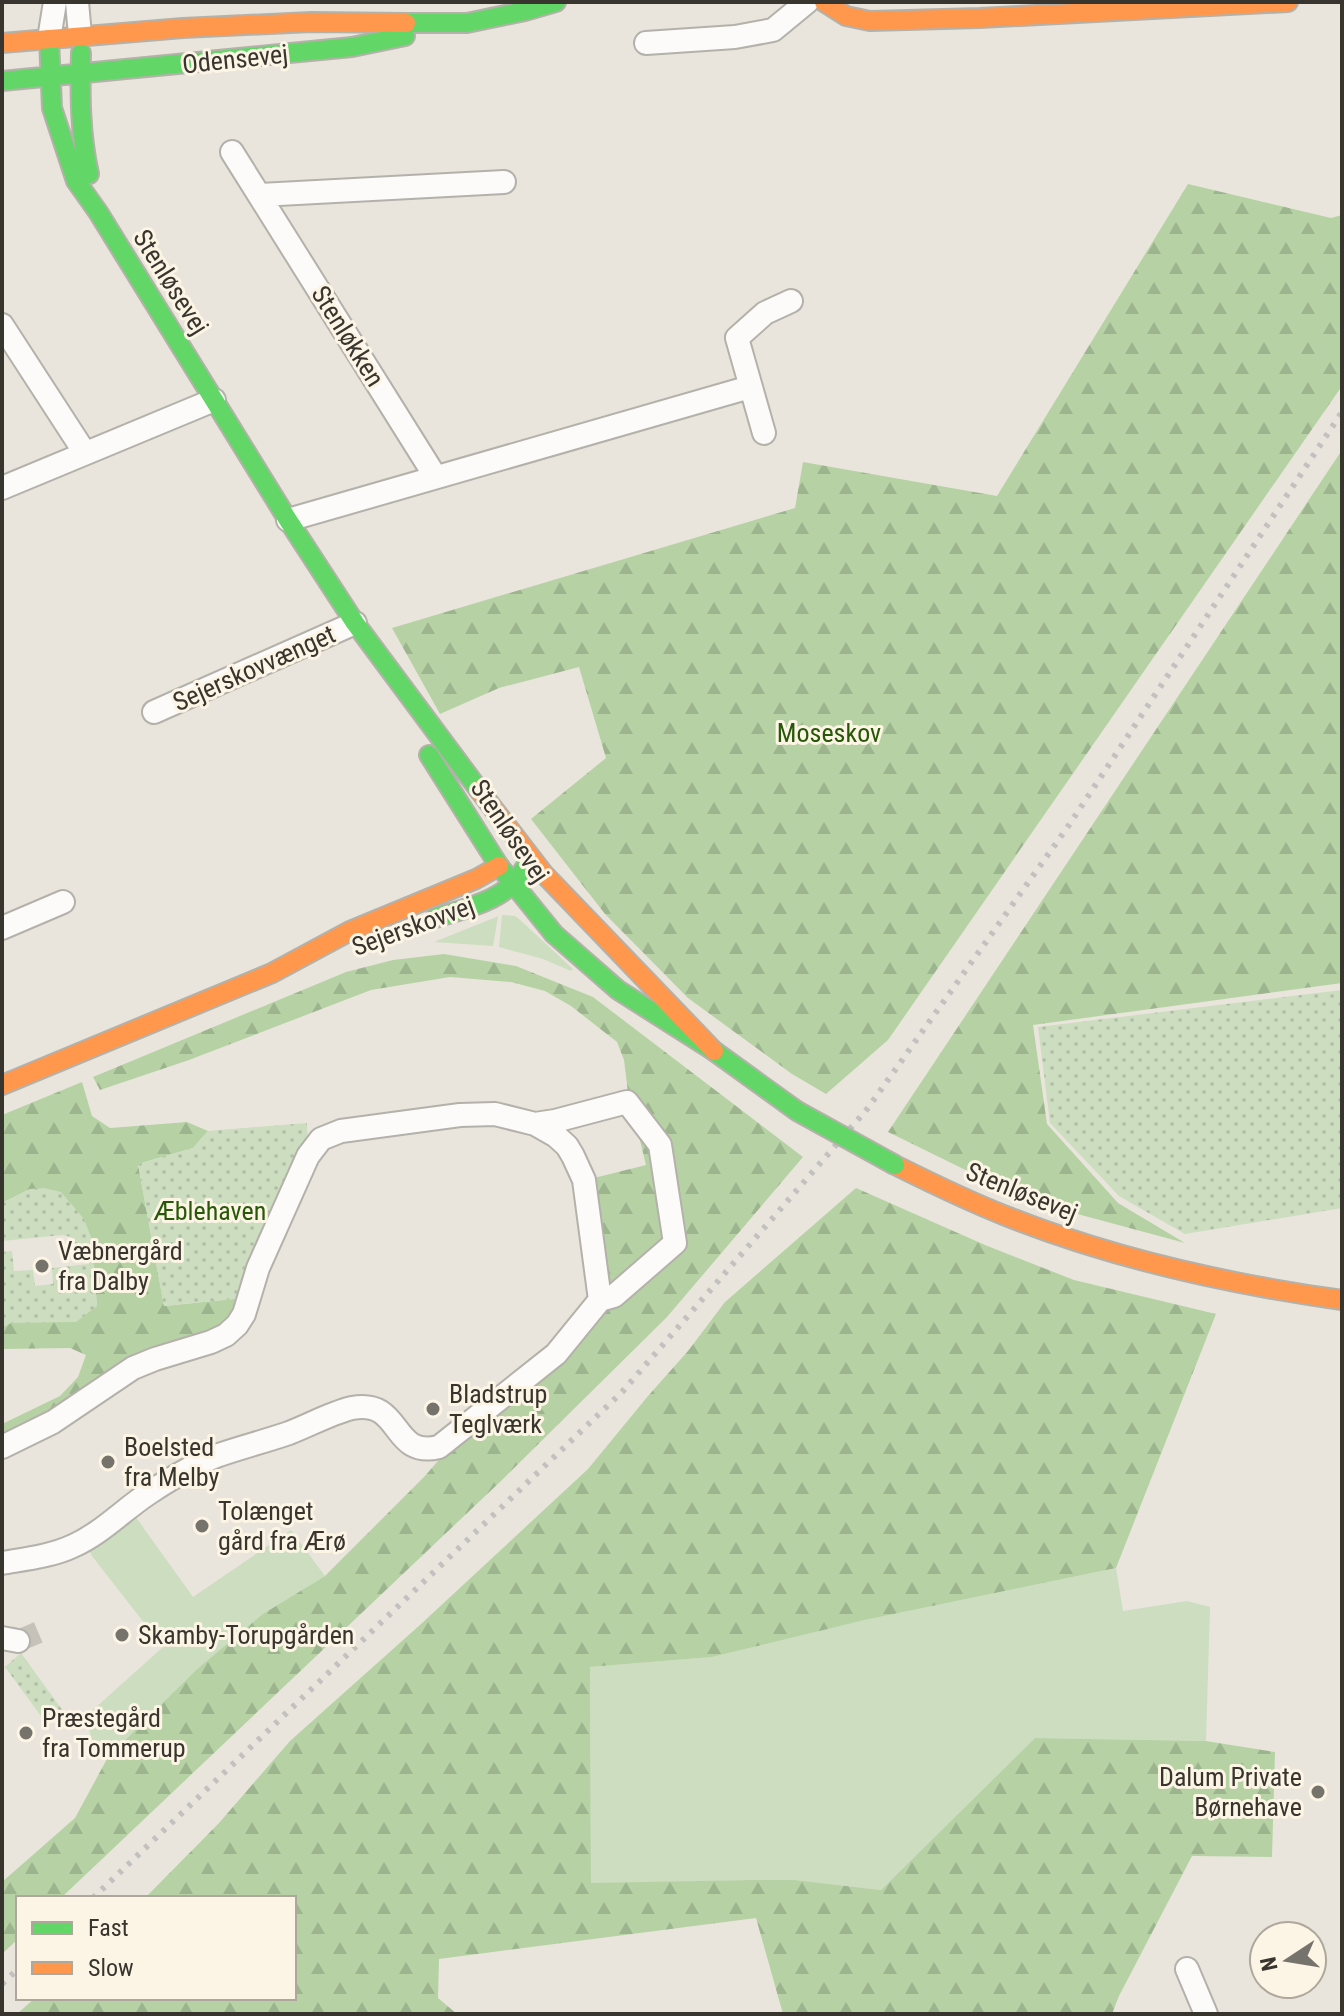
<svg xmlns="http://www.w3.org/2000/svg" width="1344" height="2016" viewBox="0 0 1344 2016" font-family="'Roboto Condensed',sans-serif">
  <defs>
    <pattern id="forest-firs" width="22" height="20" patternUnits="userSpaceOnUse" patternTransform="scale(2)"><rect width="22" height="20" fill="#b6d2a4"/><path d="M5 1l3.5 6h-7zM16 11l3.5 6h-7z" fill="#9db58e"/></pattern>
    <pattern id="garden-dots" width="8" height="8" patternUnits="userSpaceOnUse" patternTransform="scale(2)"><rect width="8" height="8" fill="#ccddc0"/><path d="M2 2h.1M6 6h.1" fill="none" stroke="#b0bea5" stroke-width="1.8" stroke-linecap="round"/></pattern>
  </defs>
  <rect width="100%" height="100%" fill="#e9e5dc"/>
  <!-- grass -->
  <path fill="#ccddc0" d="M502 915 515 916 519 919 573 969 571 971 543 959 499 947Z
    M498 916 493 946 434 942 494 918Z
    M135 1516 193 1597 291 1530 325 1576 263 1615 196 1670 108 1757 92 1740 85 1717 163 1647 92 1556 88 1548Z
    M1116 1568 1123 1611 1187 1601 1210 1607 1206 1741 1035 1738 881 1890 795 1880H749L591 1884 590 1667 712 1657 865 1620Z"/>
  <!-- forest -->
  <path fill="url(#forest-firs)" d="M1188 184 1331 218 1342 215V386L888 1040 826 1094 792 1074 688 998 605 914 531 819 606 758 579 667 499 688 440 714 392 628 795 508 803 462 997 496Z
    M1342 450V983L1033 1025 1047 1124 1118 1203 1185 1243 1070 1212 988 1181 888 1132Z
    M444 954 516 966 593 997 803 1157 667 1317 501 1481 61 1898H18V1939L2 1954V1882L75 1818 108 1757 196 1670 263 1614 325 1576 425 1476 443 1455 606 1305 590 1179 646 1165 628 1092 624 1060 617 1042 571 1006 545 991 511 982 450 977 371 990 189 1060 100 1090 93 1077 346 972 393 960Z
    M82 1082 92 1116 110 1128 187 1122 208 1131 193 1148 138 1164 164 1306 243 1298 227 1324 2 1442V1424L60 1396 78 1377 86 1355 70 1348 2 1349V1327L11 1323 97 1306 91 1237 30 1189 2 1203V1115Z
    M856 1188 985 1245 1074 1280 1216 1314 1116 1568 865 1620 712 1657 590 1667 591 1883 749 1880H795L881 1890 1035 1738 1206 1741 1275 1752 1272 1857 1192 1856 1119 1996 1112 2014H783L756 1918 439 1959 438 1998 457 2014H17L35 1998H294V1898H145L219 1823 290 1741 421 1624 588 1469 648 1396 688 1351 725 1302Z"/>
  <!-- garden -->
  <path fill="url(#garden-dots)" d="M1342 990V1208L1185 1234 1119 1196 1050 1123 1038 1027Z
    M307 1123 308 1145 243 1298 164 1306 138 1164 193 1148 208 1131Z
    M44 1188 61 1192 84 1219 91 1237 97 1306 76 1322 11 1323 2 1327V1252L12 1251 14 1271 33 1270 35 1286 53 1284 52 1268 89 1264 87 1245H76L71 1237 63 1235 2 1241V1203L30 1189Z
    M21 1653 63 1711 46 1723 5 1667Z"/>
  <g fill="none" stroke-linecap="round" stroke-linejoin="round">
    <!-- street-tunnel -->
    <path stroke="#c6c2b9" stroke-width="22" stroke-dasharray="22 11" stroke-linecap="butt" d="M18 1641 39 1632"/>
    <!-- street casing -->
    <g stroke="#b4b1aa" stroke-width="26">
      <path id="street" d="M77 2 80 35
        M49 39 55 2
        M646 43 735 37 773 30 807 2
        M232 152 435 476
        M260 195 504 182
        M2 325 85 453
        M764 433 737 338 765 313 791 301
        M2 488 214 400
        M288 520 750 387
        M154 712 355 623
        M2 928 63 902
        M535 1124 555 1121 627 1102 660 1145 675 1243 614 1296 600 1300
        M2 1447 53 1422 133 1368 155 1359 211 1342 226 1335 237 1325 244 1314 258 1268 308 1156 321 1139 341 1131 460 1115 495 1114 535 1124 556 1136 567 1146 573 1156 584 1180 600 1300 556 1354 439 1447C390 1459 403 1398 352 1408 331 1413 310 1425 289 1433 266 1441 242 1447 219 1455 195 1464 170 1479 149 1493 123 1510 102 1533 73 1546 52 1556 25 1559 2 1563
        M2 1638 18 1641
        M1187 1969 1206 2014"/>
    </g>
    <!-- fast casing -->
    <g stroke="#b4b1aa" stroke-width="22">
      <path id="fast" d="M406 23H467L525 11 556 2
        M49 39 52 108 76 181 98 212 288 520 355 623 479 790
        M81 53C80 94 80 134 89 174
        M2 81 352 47 405 36
        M429 755 499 866 554 934 618 990 714 1051 797 1111
        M435 918C466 908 508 900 524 869"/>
    </g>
    <!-- slow casing -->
    <g stroke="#b4b1aa" stroke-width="22">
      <path id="slow" d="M824 2 846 16 870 21 980 18 1288 2
        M2 43 183 28 311 22 406 23
        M479 790 543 873 714 1051
        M2 1085 272 973 350 931 476 879 499 866
        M895 1165C931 1183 968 1201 1006 1216 1114 1259 1227 1284 1342 1300"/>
    </g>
    <!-- street -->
    <use href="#street" stroke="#fcfbfa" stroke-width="22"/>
    <!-- fast -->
    <use href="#fast" stroke="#63d668" stroke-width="18"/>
    <!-- slow -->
    <use href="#slow" stroke="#ff974d" stroke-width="18"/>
    <!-- rail -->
    <path stroke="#c2c1bf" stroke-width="6" stroke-dasharray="4 8" stroke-linecap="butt" d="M93 1898 622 1392 868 1108 1069 825 1342 412
      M2 1984 18 1969"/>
    <!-- fast-bridge casing -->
    <g stroke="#b4b1aa" stroke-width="22" stroke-linecap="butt">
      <path id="fast-bridge" d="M797 1111 895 1165"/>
    </g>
    <!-- fast-bridge -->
    <use href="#fast-bridge" stroke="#63d668" stroke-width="18"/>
  </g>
  <!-- markers -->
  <g fill="#76736c" stroke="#fcf4e4" stroke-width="3">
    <circle cx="42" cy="1266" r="8"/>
    <circle cx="433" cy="1409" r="8"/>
    <circle cx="108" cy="1462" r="8"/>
    <circle cx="202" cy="1526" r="8"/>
    <circle cx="122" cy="1635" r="8"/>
    <circle cx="26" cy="1733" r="8"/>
    <circle cx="1318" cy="1792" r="8"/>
  </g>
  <g text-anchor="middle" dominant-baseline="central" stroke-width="6" stroke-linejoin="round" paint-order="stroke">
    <!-- street labels -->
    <g font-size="26" fill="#38352f" stroke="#fcf4e4">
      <text transform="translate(235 59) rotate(-6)">Odensevej</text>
      <text transform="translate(171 282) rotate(58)">Stenløsevej</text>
      <text transform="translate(348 336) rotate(58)">Stenløkken</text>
      <text transform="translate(254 668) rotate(-24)">Sejerskovvænget</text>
      <text transform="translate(510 831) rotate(56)">Stenløsevej</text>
      <text transform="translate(413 926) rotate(-20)">Sejerskovvej</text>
      <text transform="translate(1022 1192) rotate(22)">Stenløsevej</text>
    </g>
    <!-- park labels -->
    <g font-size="26" fill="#265808" stroke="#fcf4e4">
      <text x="829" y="733">Moseskov</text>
      <text x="210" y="1211">Æblehaven</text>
    </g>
    <!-- poi labels -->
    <g font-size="26" fill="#38352f" stroke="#fcf4e4" text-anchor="start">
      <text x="58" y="1251">Væbnergård<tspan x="58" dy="30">fra Dalby</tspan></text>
      <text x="449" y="1394">Bladstrup<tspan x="449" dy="30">Teglværk</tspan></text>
      <text x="124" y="1447">Boelsted<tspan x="124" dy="30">fra Melby</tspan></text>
      <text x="218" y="1511">Tolænget<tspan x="218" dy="30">gård fra Ærø</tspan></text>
      <text x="138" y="1635">Skamby-Torupgården</text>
      <text x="42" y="1718">Præstegård<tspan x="42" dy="30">fra Tommerup</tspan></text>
      <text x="1302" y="1777" text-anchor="end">Dalum Private<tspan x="1302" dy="30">Børnehave</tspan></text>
    </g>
  </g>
  <!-- border -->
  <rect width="1344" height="2016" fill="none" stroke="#38352f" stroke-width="8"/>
  <!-- legend -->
  <rect x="16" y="1896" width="280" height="104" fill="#fcf4e4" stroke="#aea89c" stroke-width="2"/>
  <rect x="32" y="1922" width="40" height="12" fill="#63d668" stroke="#aea89c" stroke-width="2"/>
  <text x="88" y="1936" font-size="24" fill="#38352f">Fast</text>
  <rect x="32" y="1962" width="40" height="12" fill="#ff974d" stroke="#aea89c" stroke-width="2"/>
  <text x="88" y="1976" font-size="24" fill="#38352f">Slow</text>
  <!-- north arrow -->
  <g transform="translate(1288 1960) rotate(258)"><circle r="38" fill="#fcf4e4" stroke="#aea89c" stroke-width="2"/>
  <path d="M0-6L14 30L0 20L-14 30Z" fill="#76736c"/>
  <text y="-12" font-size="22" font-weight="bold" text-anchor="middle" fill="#38352f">N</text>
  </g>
</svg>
